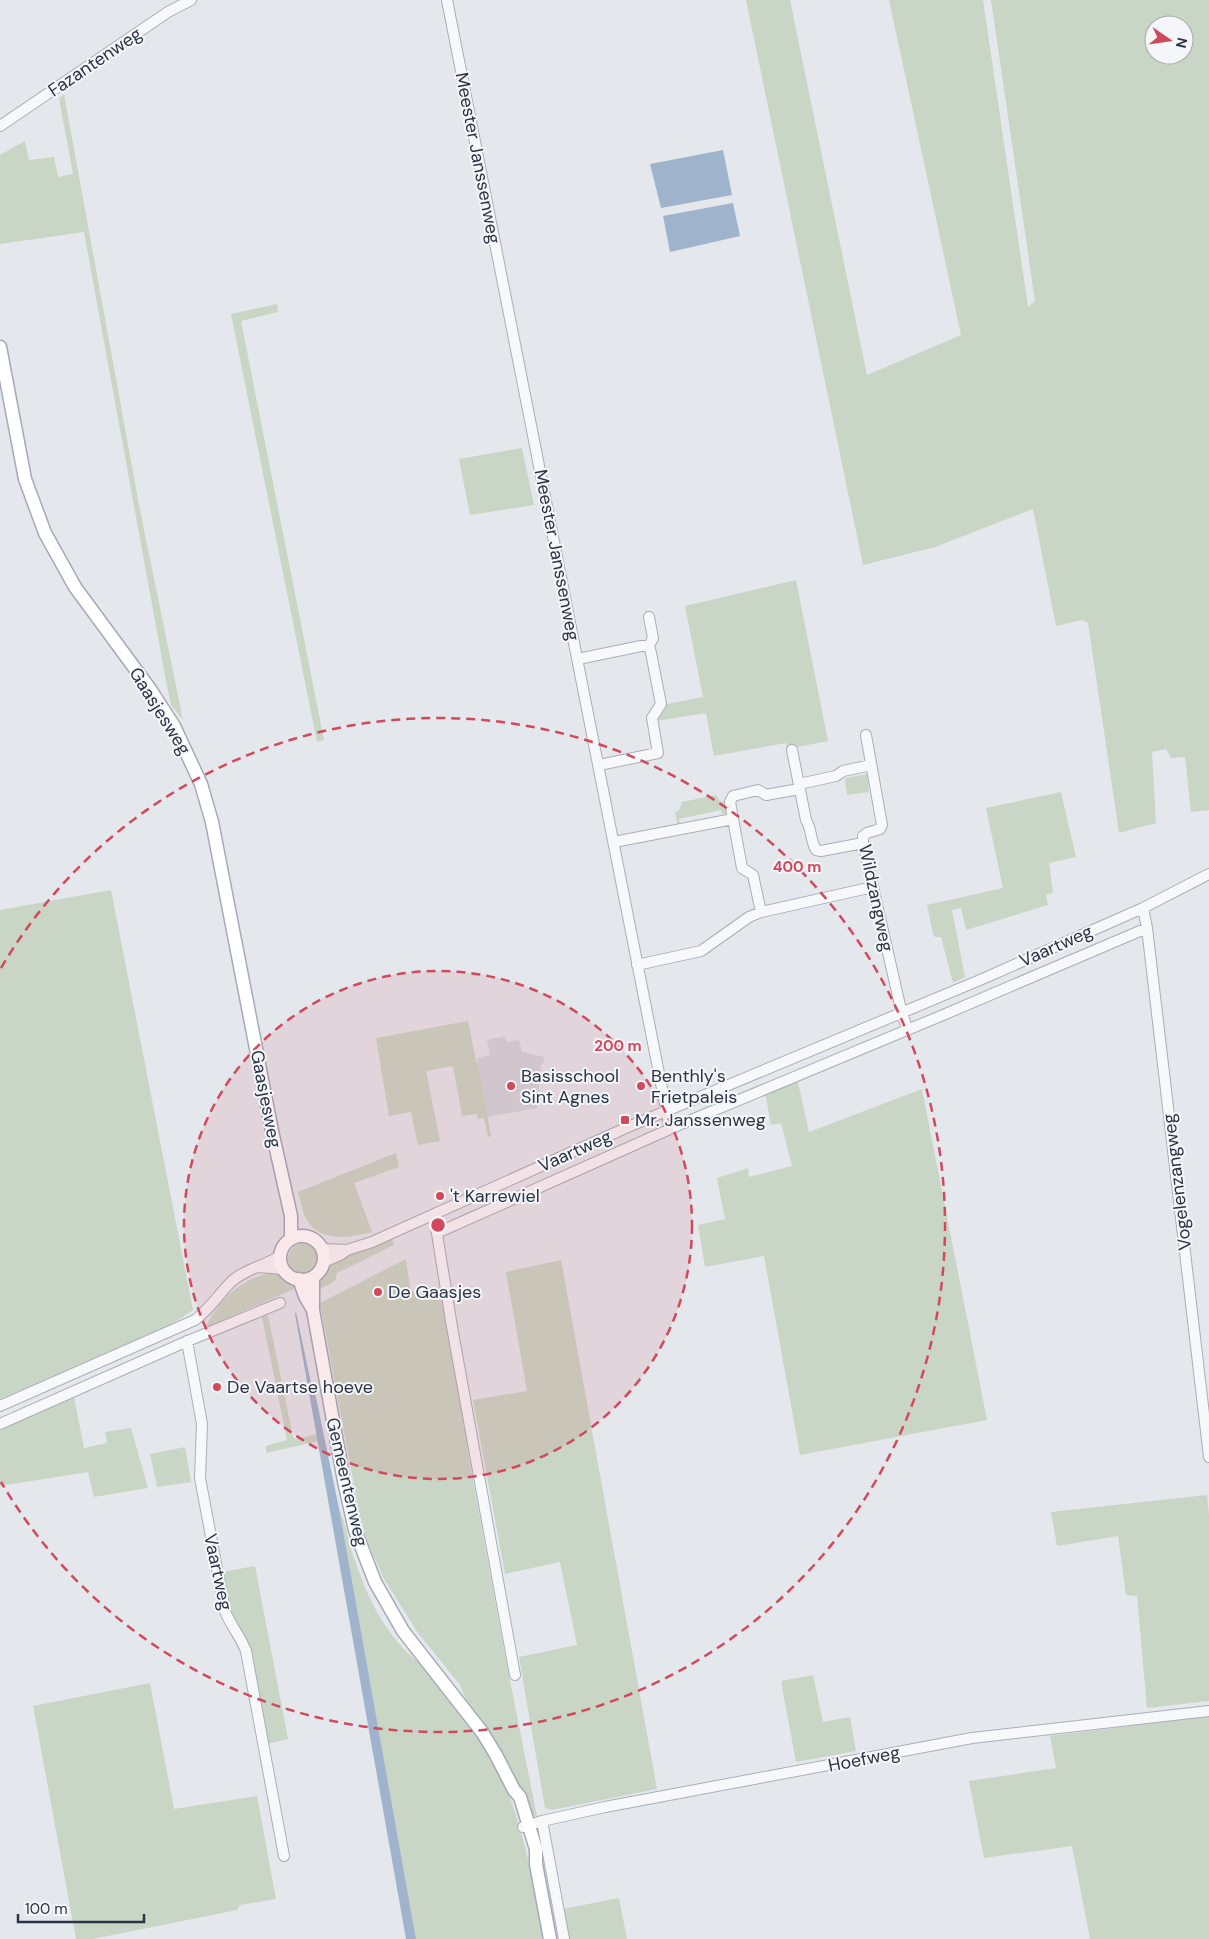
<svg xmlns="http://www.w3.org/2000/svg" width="1209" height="1939" viewBox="0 0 1209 1939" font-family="'DM Sans',sans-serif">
  <rect width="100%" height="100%" fill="#e4e7ec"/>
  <!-- built -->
  <path fill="#d2d6de" d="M505 1036 507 1042 519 1040 522 1052 544 1057 543 1064H541L537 1108 487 1117 477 1058 490 1055 487 1040Z"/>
  <!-- green -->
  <path fill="#c9d6c5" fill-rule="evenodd" d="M746 0H790L867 375 961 335 889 0H983L1028 307 1035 301 991 0H1209V810L1191 812 1185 757 1171 758 1166 749 1152 752 1156 823 1119 833 1088 623 1082 620 1056 626 1033 509 935 547 863 565ZM1154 25H1184V55H1154Z
    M64 94 139 505 183 720 171 705 166 681 84 232 0 244V155L25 141 29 160 54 157 58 177 73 174 59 98Z
    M277 304 278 312 241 321 324 740 317 742 231 314Z
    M522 448 534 505 470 515 459 459Z
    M796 580 828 741 787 749 786 743 714 756 706 713 656 721 667 704 703 697 685 606Z
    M867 774 869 792 847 795 845 778Z
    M1061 792 1076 857 1049 863 1053 893 1046 895 1048 905 966 930 961 908 952 910 965 977 953 983 941 937H935L933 934 927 905 1003 888 986 808Z
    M716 795 720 801H727L728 814 723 818 721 810 679 819 680 826 678 827 675 813 680 809 682 802Z
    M111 890 193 1310 171 1325 0 1400V910Z
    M468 1021 476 1061 478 1064 491 1136 488 1137 484 1118 478 1119 476 1114 462 1116 453 1066 426 1071 440 1141 418 1145 411 1112 389 1116 376 1038Z
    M797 1078 809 1132 922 1089 987 1420 800 1455 764 1256 705 1267 698 1225 725 1219 717 1178 748 1168 749 1177 792 1166 781 1123 771 1125 765 1092Z
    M396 1153 399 1167 354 1183 372 1232C351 1237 324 1243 309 1223 302 1214 301 1202 298 1192Z
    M392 1239 394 1245 337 1273 335 1281 318 1290C320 1258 367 1249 392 1239Z
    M288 1259a15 15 0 1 1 30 0a15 15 0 1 1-30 0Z
    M406 1259 410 1287 412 1291 419 1293 443 1286 471 1441 467 1447 468 1452 504 1650 537 1817 530 1813 468 1705 460 1685 418 1633 384 1579 368 1543 360 1518 320 1303Z
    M561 1260 657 1789 552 1810 545 1808 519 1657 577 1645 560 1562 505 1574 473 1400 527 1391 506 1272Z
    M274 1272 282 1274 296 1288 205 1328C222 1297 239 1280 274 1272Z
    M268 1315 293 1437 296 1439 318 1434 319 1441 266 1453V1446L287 1440 262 1317Z
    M74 1397 84 1448 107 1443 105 1432 131 1428 148 1488 94 1497 88 1472 0 1486V1430Z
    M185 1447 191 1482 157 1487 150 1454Z
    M1207 1495 1209 1515V1701L1147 1708 1137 1596 1126 1595 1118 1536 1057 1546 1051 1512Z
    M339 1508C344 1519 346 1530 349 1542 363 1588 383 1638 424 1666 443 1689 465 1712 481 1737 519 1798 531 1870 544 1939H416Z
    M255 1566 288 1739 266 1744 248 1641 230 1617 222 1572Z
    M813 1675 823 1722 850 1717 856 1751 796 1762 781 1681Z
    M150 1683 174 1809 257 1796 276 1899 240 1905 237 1910 93 1939H76L33 1706Z
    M1209 1716V1939H1090L1072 1846 984 1858 969 1781 1056 1768 1050 1736Z
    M619 1898 627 1939H569L563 1909Z"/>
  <!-- water -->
  <path fill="#9fb4cc" d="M723 150 732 195 661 208 650 164Z
    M733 203 740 236 670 252 663 216Z
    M296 1312 312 1388H314L339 1508 416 1939H406L295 1314Z"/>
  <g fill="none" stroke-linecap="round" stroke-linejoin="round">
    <!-- minor casing -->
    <g stroke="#a9aeb7" stroke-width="12">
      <path id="minor" d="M447 0 670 1129
        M0 126 168 12 191 0
        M649 646 653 638 649 617
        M578 659 641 646H649L651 653 661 704 652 718 658 753 599 765
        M866 735 882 825 880 829 867 833 863 836V843L902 1014 908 1030
        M792 750 806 820C812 829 810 840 816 850L821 851 863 843
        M799 784 836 776 843 771 871 765
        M614 842 733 819
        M1143 908 1147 928 1209 1457
        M761 912 753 875 742 868 730 802 733 796 758 790 766 795 799 789
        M637 965 701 951 749 917 761 912 873 887
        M434 1215 452 1327 515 1675
        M437 1233 679 1125 936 1018 1147 928
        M323 1249 347 1250
        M324 1262 340 1255 347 1250 372 1242 628 1127 980 980 1143 908 1209 874
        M258 1267 283 1269
        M187 1341 202 1424 200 1478 225 1611C230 1625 241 1637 246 1651L284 1856
        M0 1406 195 1320C210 1309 218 1295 231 1282 245 1269 264 1266 280 1256
        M0 1424 183 1343 280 1303
        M542 1821 564 1939
        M523 1827 542 1821 605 1807 972 1738 1209 1711"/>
    </g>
    <!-- major casing -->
    <g stroke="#a3abb8" stroke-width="15">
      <path id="major" d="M0 347 25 479 45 533 75 587 150 689 174 726 201 784 212 822 272 1131 291 1216V1238
        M280 1258a22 22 0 1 1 44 0a22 22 0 1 1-44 0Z
        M313 1277V1310L344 1481 355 1530 375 1582 403 1631 482 1732 496 1755 514 1790 520 1797 536 1849V1864L550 1939
        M299 1279 305 1296 313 1310"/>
    </g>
    <!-- minor -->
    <use href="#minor" stroke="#f7f8fa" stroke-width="10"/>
    <!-- major -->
    <use href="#major" stroke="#fff" stroke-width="12"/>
  </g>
  <!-- distance rings -->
  <circle cx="438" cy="1225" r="254" fill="#d1495b" fill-opacity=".12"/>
  <g fill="none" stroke="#d1495b" stroke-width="2.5" stroke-dasharray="9 6">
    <circle cx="438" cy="1225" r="254"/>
    <path d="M1 968A507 507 0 1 1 1 1482"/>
  </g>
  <!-- markers -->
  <g fill="#d1495b" stroke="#f4f6f9" stroke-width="2">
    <circle cx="511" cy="1086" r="5"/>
    <circle cx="641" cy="1086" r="5"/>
    <rect x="620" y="1115" width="10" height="10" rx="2.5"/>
    <circle cx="440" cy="1196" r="5"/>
    <circle cx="378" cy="1292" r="5"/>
    <circle cx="217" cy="1387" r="5"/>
  </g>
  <g text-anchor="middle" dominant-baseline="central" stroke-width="4" stroke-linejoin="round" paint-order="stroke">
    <!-- street labels -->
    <g font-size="18" fill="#2b3445" stroke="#f4f6f9">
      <text transform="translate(95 62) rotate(-34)">Fazantenweg</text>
      <text transform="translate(478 158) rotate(79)">Meester Janssenweg</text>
      <text transform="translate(557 555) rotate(79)">Meester Janssenweg</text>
      <text transform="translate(160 711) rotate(58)">Gaasjesweg</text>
      <text transform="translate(876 898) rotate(78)">Wildzangweg</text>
      <text transform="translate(1056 946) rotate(-24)">Vaartweg</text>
      <text transform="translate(266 1099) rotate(79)">Gaasjesweg</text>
      <text transform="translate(575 1151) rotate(-24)">Vaartweg</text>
      <text transform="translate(1177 1182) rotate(-97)">Vogelenzangweg</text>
      <text transform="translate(347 1482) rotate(77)">Gemeentenweg</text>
      <text transform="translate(218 1572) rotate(78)">Vaartweg</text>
      <text transform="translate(864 1759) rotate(-11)">Hoefweg</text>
    </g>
    <!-- poi labels -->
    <g font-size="18" fill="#2b3445" stroke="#f4f6f9" text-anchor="start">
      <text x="521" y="1076">Basisschool<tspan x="521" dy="21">Sint Agnes</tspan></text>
      <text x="651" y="1076">Benthly's<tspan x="651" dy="21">Frietpaleis</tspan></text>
      <text x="635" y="1120">Mr. Janssenweg</text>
      <text x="450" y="1196">'t Karrewiel</text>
      <text x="388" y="1292">De Gaasjes</text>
      <text x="227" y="1387">De Vaartse hoeve</text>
    </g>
  </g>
  <circle cx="438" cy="1225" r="8" fill="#d1495b" stroke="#f4f6f9" stroke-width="2.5"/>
  <g font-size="15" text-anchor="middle" font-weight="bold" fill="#d1495b" stroke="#f4f6f9" stroke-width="4" stroke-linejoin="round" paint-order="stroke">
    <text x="797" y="872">400 m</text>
    <text x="618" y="1051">200 m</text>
  </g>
  <!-- north arrow -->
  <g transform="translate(1169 40) rotate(103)"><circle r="24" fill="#f4f6f9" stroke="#a4a8b1"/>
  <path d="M0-4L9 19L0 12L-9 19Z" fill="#d1495b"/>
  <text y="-8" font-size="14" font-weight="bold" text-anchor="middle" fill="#2b3445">N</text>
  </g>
  <!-- scale -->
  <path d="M18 1914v8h126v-8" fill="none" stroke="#2b3445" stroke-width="2.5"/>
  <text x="25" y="1914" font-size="15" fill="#2b3445" stroke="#f4f6f9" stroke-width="4" paint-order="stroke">100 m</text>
</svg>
